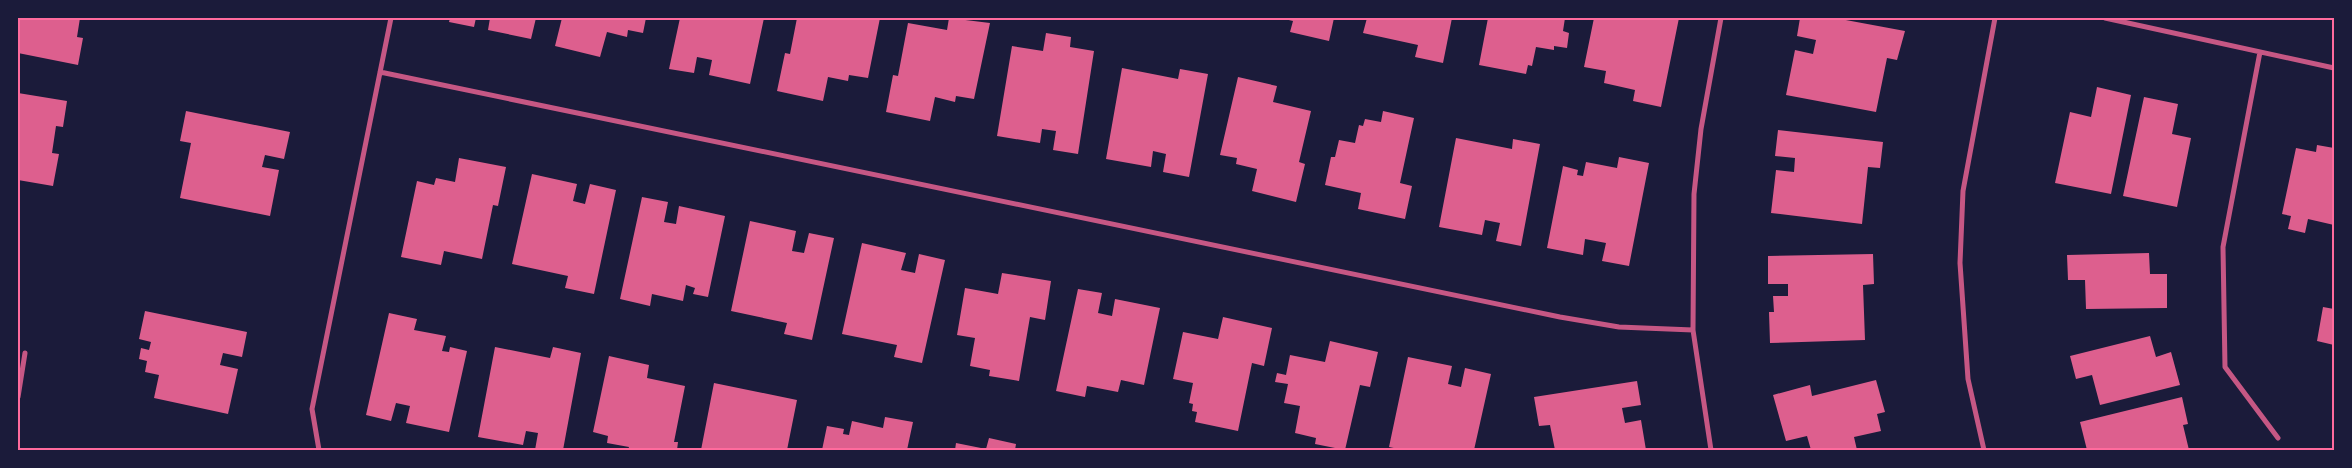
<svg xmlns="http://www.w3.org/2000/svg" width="2352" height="468" viewBox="0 0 2352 468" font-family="Inter,sans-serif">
  <rect width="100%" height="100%" fill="#1b1b3a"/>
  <!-- building -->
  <path fill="#dd5f8e" d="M18 18H80L77 37 83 38 78 65 18 53Z
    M450 18H476L474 27 449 22Z
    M490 18H536L531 39 488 30Z
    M562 18H646L643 33 628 30 627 37 607 32 600 57 555 46Z
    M680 18H764L750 84 709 75 712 60 697 57 694 73 669 69Z
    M797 18H880L868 78 849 75 848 81 828 77 823 101 777 91 785 53 790 54Z
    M949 18 990 23 974 99 956 96 955 102 935 97 930 121 886 112 893 75 898 76 908 23 947 30Z
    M1280 18H1334L1329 41 1290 32 1293 21Z
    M1367 18H1452L1443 63 1415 57 1418 45 1363 33Z
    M1488 18H1565L1563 31 1569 33 1567 48 1554 46V50L1536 47 1532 66 1528 65 1526 74 1479 65Z
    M1594 18H1643L1654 20V18H1679L1661 107 1633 101 1635 90 1604 83 1606 71 1584 67Z
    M1800 18H1835L1905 31 1897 60 1887 58 1876 112 1786 95 1795 50 1813 54 1816 40 1797 36Z
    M1046 33 1071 37 1070 47 1094 51 1078 154 1053 150 1056 131 1042 129 1040 143 997 136 1012 46 1043 51Z
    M1122 68 1178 79 1180 69 1208 74 1189 177 1163 172 1166 154 1153 151 1151 167 1106 159Z
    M1238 77 1277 86 1273 102 1311 111 1299 162 1305 164 1296 202 1252 191 1257 169 1236 164 1237 158 1220 155Z
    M2097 87 2131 95 2111 194 2055 183 2070 112 2091 117Z
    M18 93 67 101 63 127 56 126 52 153 59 154 53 186 18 180Z
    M2144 97 2178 104 2172 134 2191 138 2177 207 2123 196Z
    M186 111 290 132 284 159 265 155 262 167 279 170 270 216 180 198 191 143 180 141Z
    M1383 111 1414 118 1400 183 1412 186 1405 219 1358 209 1361 193 1325 185 1331 157H1335L1339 140 1355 143 1359 125 1363 126 1365 119 1381 122Z
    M1778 130 1883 142 1880 168 1868 167 1862 224 1771 213 1776 170 1794 172 1795 158 1775 156Z
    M1456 138 1512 149 1513 139 1540 144 1521 246 1496 241 1500 223 1485 220 1482 235 1439 227Z
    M2317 145 2334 148V225L2308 219 2305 233 2288 229 2291 216 2282 214 2296 148 2316 152Z
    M1619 157 1649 163 1629 266 1602 261 1606 243 1585 239 1583 255 1547 248 1563 166 1578 170 1577 175 1583 176 1586 162 1617 168Z
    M459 158 506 167 498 206 493 205 482 259 444 251 441 265 401 257 417 181 434 185 436 178 455 182Z
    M532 174 577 184 573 201 585 204 590 184 616 190 594 294 565 288 568 276 512 264Z
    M642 197 668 202 664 222 676 224 679 206 725 216 708 297 693 294 695 288 686 285 683 301 652 294 650 306 620 299Z
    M750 221 796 231 792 251 804 253 809 233 834 238 812 340 784 334 787 323 731 311Z
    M862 243 906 253 901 270 915 273 919 254 945 260 922 363 894 357 897 345 842 334Z
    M2149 253 2150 274H2167V308L2086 309 2085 280H2068L2067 255Z
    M1873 254 1874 284 1863 285 1865 340 1770 343 1769 312H1774L1773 296H1788V284H1768V256Z
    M1002 273 1051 281 1045 320 1030 317 1019 381 989 376 990 370 970 366 975 338 957 335 965 288 998 294Z
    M1078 289 1102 293 1098 313 1112 316 1115 299 1160 308 1144 385 1121 380 1118 392 1087 386 1085 397 1056 391Z
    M2323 307 2334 309V345L2317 341Z
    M145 311 247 332 242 357 223 353 220 365 238 369 228 414 154 398 159 375 145 372 147 361 139 359 141 348 149 350 151 342 139 339Z
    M389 313 417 319 414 330 446 336 442 351 449 352 450 347 467 351 449 432 406 423 410 406 396 403 391 421 366 415Z
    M1223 317 1272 328 1264 366 1252 363 1238 431 1195 422 1197 412 1192 411 1193 404 1189 403 1193 383 1173 379 1183 332 1218 339Z
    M2150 336 2156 357 2171 352 2180 385 2100 405 2092 375 2076 379 2070 356Z
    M1330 341 1378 352 1370 387 1360 385 1345 450 1315 444 1316 438 1295 433 1300 406 1284 403 1288 384 1275 382 1277 373 1286 375 1290 355 1325 362Z
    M495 347 550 358 553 347 581 353 563 450H535L538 433 526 431 523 445 478 437Z
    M609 356 649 365 647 378 685 386 674 442H678L677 450H628L629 447 607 443 608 436 593 432Z
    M1408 357 1452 366 1448 384 1461 387 1465 368 1491 374 1474 450H1403L1389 447Z
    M1876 380 1885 412 1877 414 1881 431 1854 437 1857 450H1811L1807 436 1786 441 1773 395 1810 385 1812 396Z
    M1637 381 1641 405 1622 408 1625 423 1641 420 1646 450H1555L1550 425 1539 426 1534 397Z
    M714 383 797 400 787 450H701Z
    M2182 397 2188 424 2183 425 2189 450H2087L2080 422Z
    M885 417 913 422 907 450H822L827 426 844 429 843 434 849 435 852 421 883 428Z
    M989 438 1016 444 1015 450H955L956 443 986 449Z"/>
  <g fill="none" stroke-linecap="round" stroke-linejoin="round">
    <!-- minor -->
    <path stroke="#c65784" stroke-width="5" d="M2105 18 2334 68
      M2260 52 2223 247 2225 367 2278 438
      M380 72 1560 317 1619 327 1693 330
      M18 397 25 353
      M319 450 312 409 391 18
      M1711 450 1693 330 1694 194 1701 129 1721 18
      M1984 450 1968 379 1960 263 1963 191 1995 18"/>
  </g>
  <!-- border -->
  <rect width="2352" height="468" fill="none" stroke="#1b1b3a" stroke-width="38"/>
  <rect x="19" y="19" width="2314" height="430" fill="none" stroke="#ff6b9d" stroke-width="2"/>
</svg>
